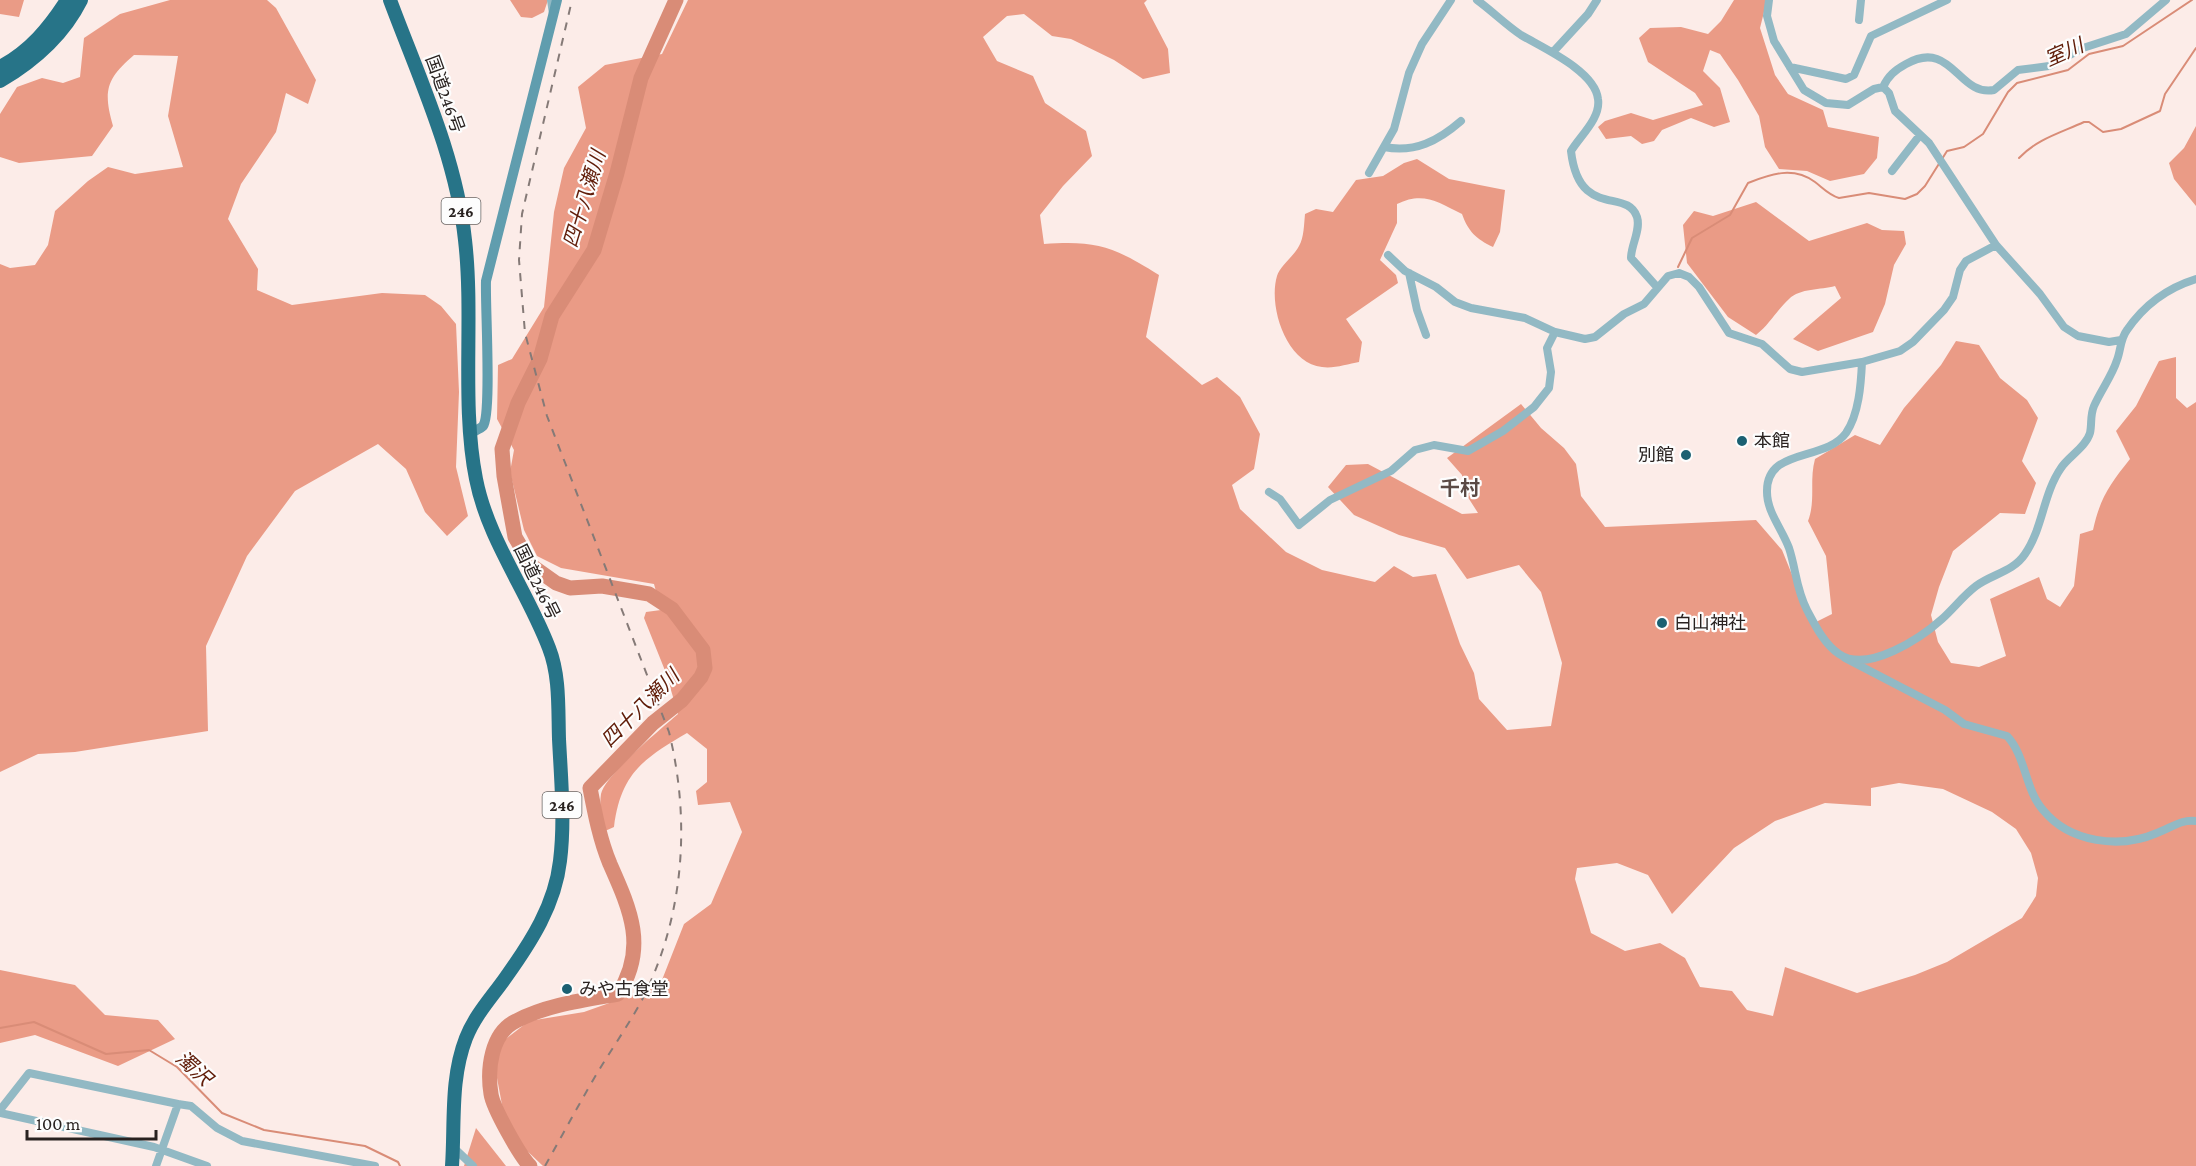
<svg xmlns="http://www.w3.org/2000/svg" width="2196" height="1166" viewBox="0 0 2196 1166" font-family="'Crimson Pro','Noto Sans JP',serif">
  <rect width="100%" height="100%" fill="#fcece8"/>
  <!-- forest -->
  <path fill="#ea9b86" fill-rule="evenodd" d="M0 0H24L19 17 0 14Z
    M170 0H267L276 8 316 80 308 104 286 93 276 132 241 184 228 219 258 269 257 290 292 305 382 293 425 295 441 306 456 324 459 392 456 467 468 516 447 536 425 512 406 469 378 444 295 491 247 556 206 646 208 731 75 752 38 754 0 772V264L10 268 35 265 48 245 55 211 88 181 108 167 135 174 183 167 168 116 178 56 134 55C106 79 103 91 113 126L92 156 19 163 0 157V114L17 87 42 78 63 83 80 77 84 38 120 14Z
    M510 0H548L544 12 532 18 521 17Z
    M688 0H1147L1144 3 1168 49 1170 73 1143 79 1114 60 1071 39 1052 36 1024 14 1007 16 983 37 997 61 1033 76 1045 103 1086 131 1092 156 1063 186 1040 215 1044 244C1097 240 1114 247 1159 275L1146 337 1202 385 1217 377 1240 397 1260 434 1254 469 1232 485 1240 509 1286 552 1322 570 1375 582 1394 566 1413 577 1436 574 1460 644 1474 673 1479 699 1507 730 1551 726 1562 663 1541 592 1519 565 1467 579 1445 548 1399 535 1354 515 1328 487 1346 465 1368 464 1462 514 1478 513 1462 488V475L1447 458 1521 404 1541 428 1564 448 1576 464 1581 496 1605 527 1756 520 1782 550 1812 624 1832 614 1826 556 1808 521C1816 500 1809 481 1815 459L1855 435 1880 445 1904 408 1941 365 1956 341 1979 345 2000 378 2027 400 2038 418 2022 461 2036 483 2025 514 2000 513 1953 551 1939 587 1931 615 1938 642 1951 663 1979 667 2006 656 1990 599 2039 577 2047 599 2060 607 2074 586 2080 534 2093 530C2100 498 2110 484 2130 459L2116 431 2136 406 2159 361 2176 357V398L2187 408 2196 402V1166H543L523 1147 503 1110 494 1062 502 1042 529 1021 584 1012 660 985 684 924 711 904 742 832 730 802 698 805 696 791 707 782V749L687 733C643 759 621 773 614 827L605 831C602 818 599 807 601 794 605 775 662 728 678 714L666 673 644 618 646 612 661 610 654 584 561 568 537 556 524 530 510 472 514 450 497 419 498 365 512 359 544 307 554 212 564 168 586 128 578 87 605 65 662 54ZM1899 783 1943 789 1992 812 2016 829 2031 853 2038 878 2036 896 2022 918 1947 962 1915 975 1857 993 1785 967 1773 1016 1747 1010 1732 991 1700 987 1685 958 1660 943 1625 951 1591 933 1575 879 1577 868 1617 863 1648 875 1672 914 1734 848 1775 821 1825 803 1871 806V788Z
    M1734 0H1767L1760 28 1775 75 1788 94 1823 110 1828 127 1879 137 1877 158 1864 174 1830 181 1807 171 1779 169 1765 147 1759 116 1738 80 1720 54 1710 50 1703 71 1720 88 1730 122 1714 127 1691 118 1662 130 1654 141 1642 144 1631 136 1606 139 1598 127 1605 121 1631 113 1653 120 1703 105 1695 93 1648 62 1639 38 1650 28 1681 27 1708 34 1721 21Z
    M2196 126V206L2174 179 2169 163 2184 148Z
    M1417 159 1449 179 1505 190 1500 232 1493 247C1476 239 1468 231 1462 214 1438 202 1423 191 1397 204V223L1380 260 1396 275 1398 283 1346 319 1362 342 1359 362C1348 364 1333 369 1322 367 1286 363 1268 306 1277 276 1280 266 1294 256 1299 246 1304 238 1304 224 1305 214L1316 209 1333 212 1356 180 1383 176 1404 163Z
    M1756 202 1809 241 1867 223 1882 230 1904 231 1906 244 1894 265 1885 304 1873 332 1818 351 1793 339 1841 298 1835 286C1821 290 1800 288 1789 299 1776 311 1770 324 1756 335L1728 317 1687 263 1683 225 1694 211 1713 216Z
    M0 970 75 985 105 1015 158 1020 175 1039 118 1066 35 1035 0 1043Z
    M476 1128 506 1166H464Z"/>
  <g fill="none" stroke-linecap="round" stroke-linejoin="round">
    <!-- stream -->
    <path stroke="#d98c77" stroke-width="2" d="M2019 158C2037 139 2060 133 2084 122H2089L2103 132 2121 129 2160 111 2165 94 2196 48
      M1678 267 1692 238 1730 215 1748 183C1771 174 1793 166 1815 182 1823 188 1829 195 1839 198L1869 193 1905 199 1917 194 1925 186 1947 151 1964 147 1983 134 2008 92 2017 83 2068 70 2089 54 2123 46 2192 0
      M0 1028 34 1022 106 1054 149 1050 177 1067 222 1113 264 1130 365 1146 398 1162 400 1166"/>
    <!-- river -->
    <path stroke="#d98c77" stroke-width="15" d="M530 1166C520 1156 493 1108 491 1094 487 1069 491 1033 516 1021 546 1005 584 1000 618 994 648 948 630 909 610 864 600 840 595 814 590 788L653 723 682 700 701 677 705 668 703 650 672 609 649 594 602 586 570 588 556 583 532 566 515 537 504 476 502 449 518 403 540 359 552 316 594 250 617 173 641 78 676 0"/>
    <!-- street -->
    <path stroke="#92b9c4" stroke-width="8" d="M551 0 553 14
      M1477 0C1492 11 1506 25 1521 35 1543 48 1595 71 1598 99 1601 118 1580 136 1571 151 1579 220 1627 187 1637 217 1641 230 1631 245 1631 258L1657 287
      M1769 0 1767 16 1774 41 1804 90 1826 103 1848 105 1874 89 1883 87
      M1859 20 1861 0
      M1553 52 1588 14 1597 0
      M1790 67 1846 79 1854 75 1871 36 1947 0
      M1883 87 1889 93 1895 111 1929 143 1996 245 2040 294 2064 327 2078 336 2109 342 2121 340
      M1883 87C1888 76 1895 70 1906 64 1952 38 1958 97 1994 90L2018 70 2049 66 2083 48 2126 34 2166 0
      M1384 147C1415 153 1438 141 1461 121
      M1892 171 1920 135
      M1369 173 1394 129 1409 73 1422 44 1451 0
      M1388 255 1405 271 1436 287 1455 302 1471 308 1525 318 1555 332 1585 339 1595 337 1624 314 1644 304 1668 276 1679 273 1689 277 1699 287 1729 333 1762 344 1790 369 1802 372 1862 362 1900 351 1913 342 1944 310 1953 297 1960 270 1966 261 1996 245
      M1409 273 1417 310 1426 335
      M1862 362C1861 384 1859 414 1846 433 1825 462 1766 447 1767 492 1767 512 1782 529 1789 548 1796 569 1796 589 1807 610 1815 625 1824 644 1839 654 1868 674 1922 637 1942 619 1954 608 1964 595 1976 586 1992 574 2013 572 2025 554 2043 528 2043 494 2061 468 2068 457 2086 447 2090 433 2092 424 2090 415 2094 406 2101 390 2112 376 2117 360 2121 350 2120 339 2127 330 2144 305 2167 288 2196 279
      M1269 492 1280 499 1299 525 1330 500 1391 471 1415 450 1434 445 1468 451 1503 431 1534 407 1549 388 1551 372 1547 348 1555 332
      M1845 658 1945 710 1964 724 2007 736C2026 756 2025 790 2043 810 2070 843 2120 849 2157 833 2171 828 2181 819 2196 821
      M178 1104 191 1106 217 1128 242 1141 375 1166
      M0 1110 29 1073 178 1104 156 1166
      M0 1113 154 1147 207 1166
      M454 1148 473 1166"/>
    <!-- secondary -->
    <path stroke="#609dae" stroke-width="10" d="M471 433C474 431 480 429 483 426 492 414 485 305 486 281L557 0"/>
    <!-- highway -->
    <path stroke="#277488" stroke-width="14" d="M390 0C419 78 456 156 465 240 474 317 461 404 476 479 488 540 527 590 549 648 560 676 558 709 559 739 561 779 565 821 560 861 555 905 531 942 506 977 492 997 475 1015 466 1038 450 1079 455 1124 452 1166
      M0 67C30 51 49 28 67 0
      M0 81C34 61 63 36 81 0"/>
    <!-- rail -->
    <path stroke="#857a77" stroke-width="2" stroke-dasharray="8 8" stroke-linecap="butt" d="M545 1166C563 1134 580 1102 599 1070 613 1047 629 1024 642 1000 684 917 691 822 669 732L547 416 525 333 519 260 522 214 572 0"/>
  </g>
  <!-- markers -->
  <g fill="#1b6072" stroke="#fdfdfd" stroke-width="2">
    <circle cx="1742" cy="441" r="6"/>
    <circle cx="1686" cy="455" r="6"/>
    <circle cx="1662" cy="623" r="6"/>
    <circle cx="567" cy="989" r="6"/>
  </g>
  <g text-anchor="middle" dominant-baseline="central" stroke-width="4.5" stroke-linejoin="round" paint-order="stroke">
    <!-- shield labels -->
    <g fill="#fdfdfd" stroke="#696462" stroke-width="1.5">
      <rect x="441.5" y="198" width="39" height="26" rx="4.5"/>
      <rect x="542.5" y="792" width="39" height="26" rx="4.5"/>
    </g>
    <g font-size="16" font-weight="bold" fill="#292220">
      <text x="461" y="211">246</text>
      <text x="562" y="805">246</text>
    </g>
    <!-- street labels -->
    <g font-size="18" fill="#292220" stroke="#fdfdfd">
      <text transform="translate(445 94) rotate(70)">国道246号</text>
      <text transform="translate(537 582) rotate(64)">国道246号</text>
    </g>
    <!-- poi labels -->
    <g font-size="18" fill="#292220" stroke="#fdfdfd" text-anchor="start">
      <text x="1754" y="441">本館</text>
      <text x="1674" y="455" text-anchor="end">別館</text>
      <text x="1674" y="623">白山神社</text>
      <text x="579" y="989">みや古食堂</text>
    </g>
    <!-- water labels -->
    <g font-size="20" font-style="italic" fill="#601c08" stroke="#fdfdfd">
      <text transform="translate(2064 52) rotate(-24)">室川</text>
      <text transform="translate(584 199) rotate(-73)">四十八瀬川</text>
      <text transform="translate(640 708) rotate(-45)">四十八瀬川</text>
      <text transform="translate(194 1068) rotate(42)">濁沢</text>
    </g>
    <!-- neighbourhood labels -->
    <g font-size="20" font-weight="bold" fill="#5a4a45" stroke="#fdfdfd">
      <text x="1460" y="488">千村</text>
    </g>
  </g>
  <!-- scale -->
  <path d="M27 1130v9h129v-9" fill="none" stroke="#292220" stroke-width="3"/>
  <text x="36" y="1130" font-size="18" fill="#292220" stroke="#fdfdfd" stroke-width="4.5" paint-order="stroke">100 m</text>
</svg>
